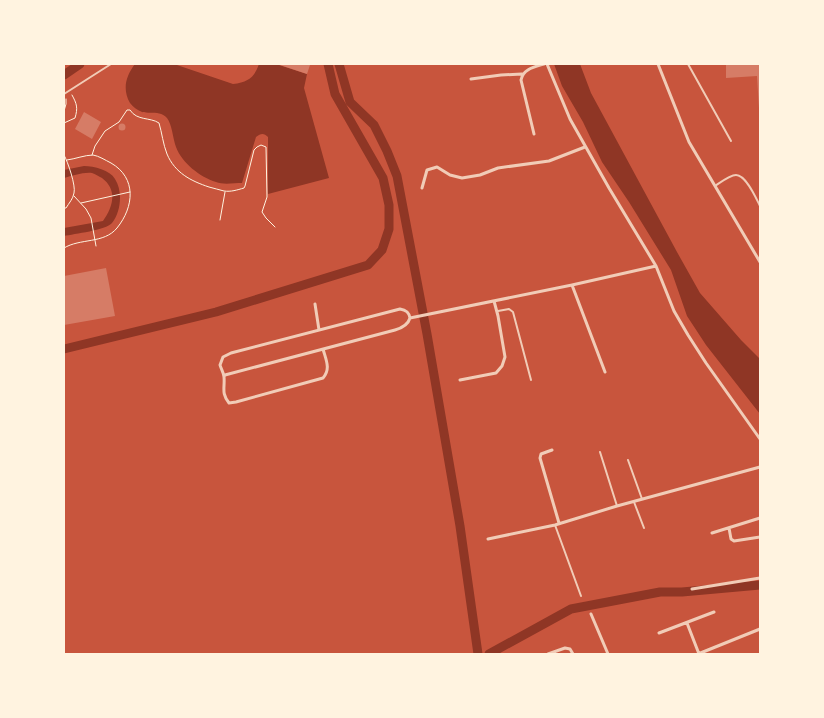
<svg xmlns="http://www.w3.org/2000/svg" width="824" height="718" viewBox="0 0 824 718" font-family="Lato,sans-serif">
  <rect width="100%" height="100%" fill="#c8553d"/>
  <!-- water -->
  <path fill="#8f3625" d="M135 64H174L233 84C248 82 254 78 259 64H276L307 74 304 88 329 178 268 194V137C264 133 261 133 256 137L242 183C234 183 223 185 216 182 200 177 182 163 176 147 173 139 172 124 167 118 160 110 150 114 142 112 137 110 133 107 130 103 122 89 126 76 135 64Z
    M554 64H580L591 93 677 252 700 293 741 340 760 359V414L706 345 687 316 671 270 629 202 602 162 583 122 562 86Z
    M84 166C94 166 110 170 115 179 123 191 121 212 112 223 106 230 74 234 64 236V228L103 221C113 207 118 190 102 178 100 177 95 174 92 173 83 172 72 176 64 178V170Z"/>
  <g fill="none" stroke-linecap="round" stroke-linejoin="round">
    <!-- canal -->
    <path stroke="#8f3625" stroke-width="9" d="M339 64 350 102 374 125 387 151 397 176 427 334 460 526 478 654
      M64 75 80 64
      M64 349 216 312 368 265 382 250 389 229V205L383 178 335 94 328 64
      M489 654 571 609 660 592H682L760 585"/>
  </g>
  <!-- building -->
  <path fill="#d67c66" d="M277 64H308L310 65 307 74Z
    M726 64H760V108H759L757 76 726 78Z
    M84 112 101 122 92 139 75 129Z
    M118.5 127a3.5 3.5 0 1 1 7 0a3.5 3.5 0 1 1-7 0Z
    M106 268 115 316 64 325V276Z"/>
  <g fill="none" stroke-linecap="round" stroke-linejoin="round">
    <!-- path -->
    <path stroke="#fff3e0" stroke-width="1" d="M64 111 66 104V99
      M64 123 75 118C78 108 77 104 72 95
      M64 155C68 162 76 186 74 193 73 199 69 203 66 208H64
      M92 155 95 146 105 131 119 122 127 110H130C137 121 150 117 159 123 162 133 163 144 167 154 175 173 191 181 209 187 214 188 219 190 224 191 231 192 237 190 244 188L245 186 254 150 257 147 261 145 266 147 267 197 262 212 266 218 275 227
      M74 196 86 209 91 218 96 246
      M81 203 130 192
      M220 220 225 192
      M64 248C80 238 104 244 117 228 134 207 137 178 111 163 105 160 99 156 93 155 85 155 75 159 67 160"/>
    <!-- service -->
    <path stroke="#f1ccb7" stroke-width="2" d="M688 64 731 141
      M64 94 111 64
      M715 186C721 182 730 175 736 175 746 175 756 198 760 206
      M498 311 509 309 513 312 531 380
      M600 452 617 506
      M628 460 642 499
      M634 502 644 528
      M555 525 581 596"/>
    <!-- minor -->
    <path stroke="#f1ccb7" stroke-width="3" d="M547 64 570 119 609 188 656 266 674 311 688 335 706 363 760 439
      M658 64 689 142 760 262
      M471 79 501 75 522 74
      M534 134 521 80C523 69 534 67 544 64
      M422 188 427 170 437 167 450 175 462 178 480 175 498 168 549 161 585 147
      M572 285 605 372
      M315 304 319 330
      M410 318 572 285 656 266
      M323 349C326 360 331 369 323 378L236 402 229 403C221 393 225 388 224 377 224 373 221 369 220 365L223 357 231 353 400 309C406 310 409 312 410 318
      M225 375 395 330C402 328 408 325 410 318
      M460 380 496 373 502 366 505 357 498 316 494 301
      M552 450 541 454 540 458 559 523
      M729 528 731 539 734 541 760 537
      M712 533 760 518
      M488 539 555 525 617 506 760 467
      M692 589 760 578
      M591 614 608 654
      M687 623 699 654
      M659 633 714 612
      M548 654 565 648 570 649 573 654
      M698 654 760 629"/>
  </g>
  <!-- border -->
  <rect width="824" height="718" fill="none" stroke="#fff3e0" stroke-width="130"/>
</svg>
